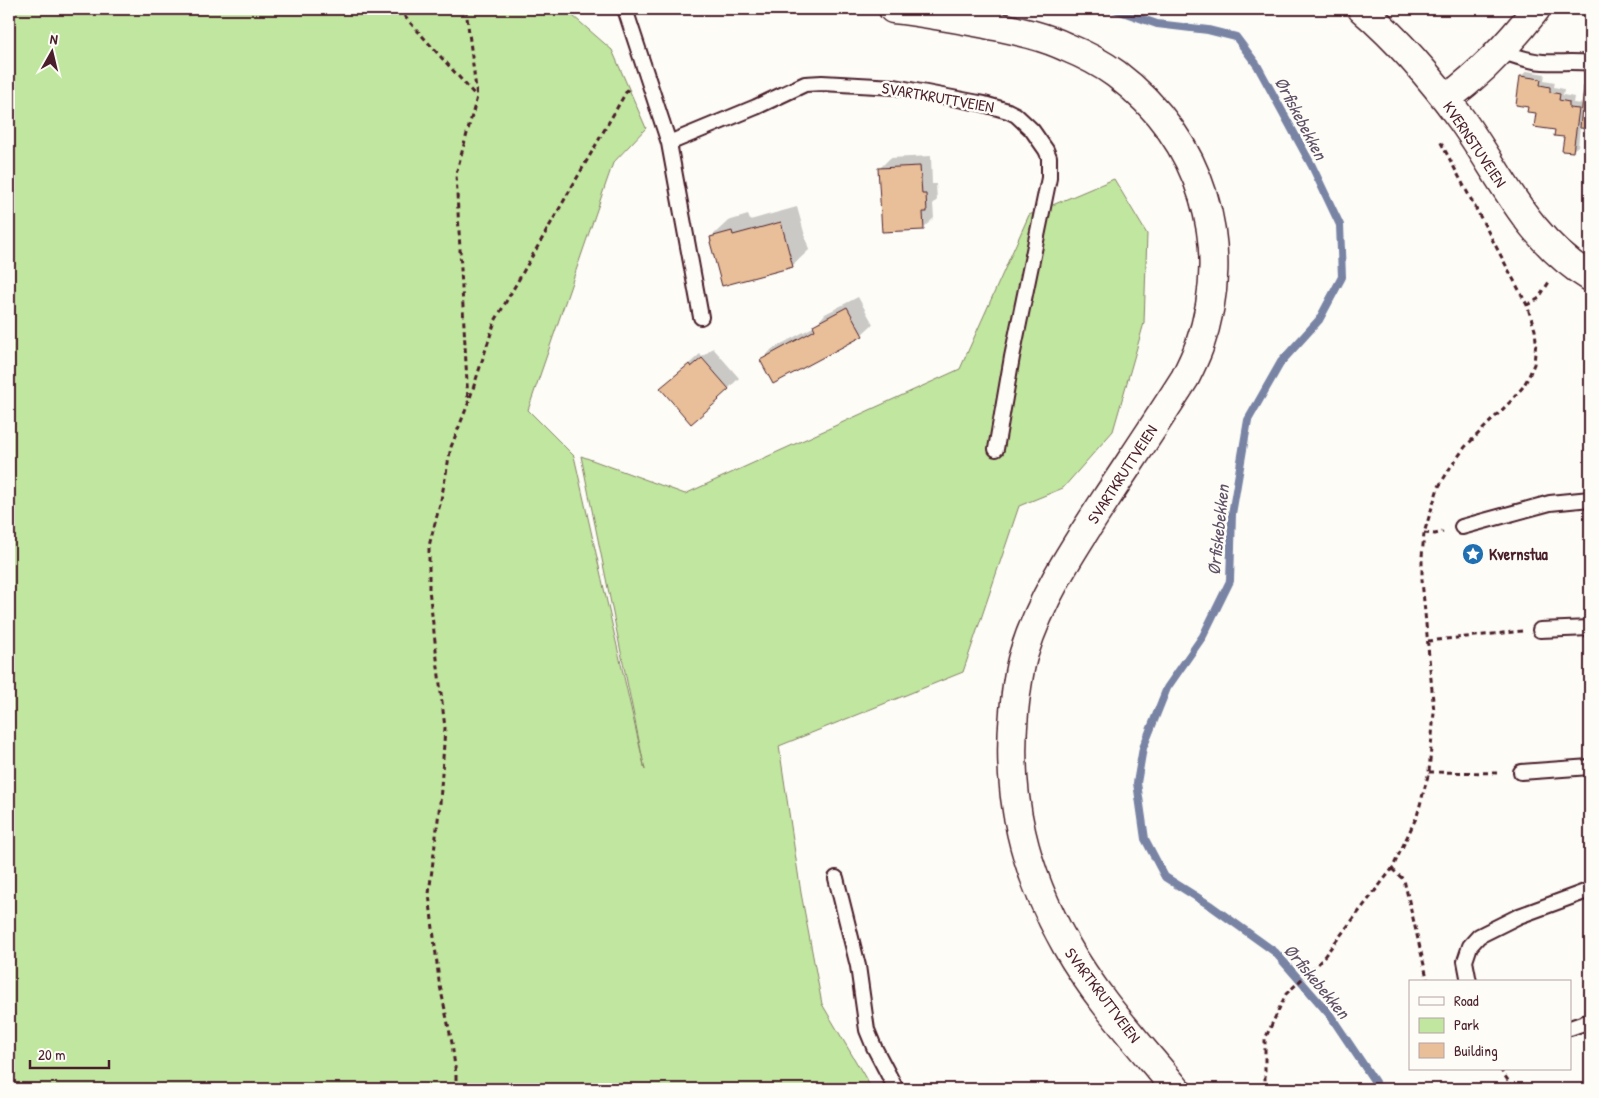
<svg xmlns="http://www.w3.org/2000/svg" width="1599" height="1098" viewBox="0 0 1599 1098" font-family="'Patrick Hand',sans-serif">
  <rect width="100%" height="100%" fill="#fdfcf7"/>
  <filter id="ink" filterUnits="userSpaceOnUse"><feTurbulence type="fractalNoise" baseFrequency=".02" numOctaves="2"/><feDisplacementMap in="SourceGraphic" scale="10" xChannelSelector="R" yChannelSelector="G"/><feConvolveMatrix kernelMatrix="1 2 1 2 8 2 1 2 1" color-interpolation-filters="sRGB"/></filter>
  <g filter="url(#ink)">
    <!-- green -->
    <path fill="#c1e6a0" stroke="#868266" d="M9 9H565L612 50 646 128 613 163 528 410 574 456 645 770 581 456 685 494 960 369 1029 215 1114 179 1147 234 1144 323 1113 431 1063 488 1019 506 963 672 779 746 801 893 822 1004 872 1089H9Z"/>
    <!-- shadow -->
    <path fill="#0003" d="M1527 71 1545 74 1544 80 1555 82 1554 87 1564 89 1563 95 1574 97 1573 103 1584 104 1586 87 1590 82V128L1580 126 1578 146 1572 151 1566 136 1529 105 1521 76Z
      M931 156 932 184H936L937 200 933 204 934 218 923 228 879 169 890 158Z
      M797 207 809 250 792 266 711 237 728 221 748 215 750 220Z
      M858 297 873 324 862 334 762 360 772 349 815 326 825 314Z
      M713 348 739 378 718 399 662 388 700 354 702 357Z"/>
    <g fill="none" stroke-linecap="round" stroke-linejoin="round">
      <!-- stream -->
      <path stroke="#7984a4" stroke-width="8" d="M1114 9 1157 24 1208 30 1236 37 1257 65 1312 166 1340 225 1342 277 1319 320 1281 362 1248 420 1232 514 1230 581 1203 636 1167 688 1143 748 1137 783 1145 839 1165 877 1211 906 1275 952 1330 1015 1375 1082 1378 1089"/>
    </g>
    <!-- building -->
    <path fill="#e8bf98" stroke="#4a1f2b" d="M1520 76 1541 79 1540 85 1550 87V92L1560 94 1559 100 1569 102V108L1579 109 1573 152 1562 151 1564 137 1554 136 1555 130 1534 127 1536 113 1527 112 1528 107 1516 105Z
      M1584 86 1590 87V129L1580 128Z
      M920 166 922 194H926L927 212H923L924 230 882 232 878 168Z
      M781 222 793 267 722 286 710 242H711L710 237 732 231 733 235Z
      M847 307 863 336 773 384 760 360 815 330 813 325Z
      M702 358 729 389 718 399 719 400 691 424 660 388 689 364 691 367Z"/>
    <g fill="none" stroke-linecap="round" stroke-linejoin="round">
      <!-- service casing -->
      <g stroke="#4a1f2b" stroke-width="18">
        <path id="service" d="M625 9 669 143 701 317
          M1501 51C1514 56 1528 61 1543 62 1559 63 1574 61 1590 63
          M669 143 756 107 805 84 822 83 895 87 984 104 1008 111 1016 115 1032 130 1046 150 1049 157V178L1012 357 996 449
          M1462 527 1550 503 1590 499
          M1540 630 1590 628
          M1521 772 1590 767
          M836 878 858 966 867 1030 874 1047 896 1089
          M1469 982 1465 961 1470 946 1479 936 1519 916 1590 890
          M1570 1028 1590 1021"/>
      </g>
      <!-- minor casing -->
      <g stroke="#4a1f2b" stroke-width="31">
        <path id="minor" d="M1362 9C1399 41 1432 79 1461 119 1502 176 1527 239 1590 277
          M1446 99C1480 74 1510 43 1536 9"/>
      </g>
      <!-- tertiary casing -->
      <g stroke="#4a1f2b" stroke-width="31">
        <path id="tertiary" d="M893 9C924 12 955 18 986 24 1013 30 1041 35 1066 47 1083 54 1101 63 1116 74 1202 139 1235 245 1199 347 1195 358 1190 368 1185 378 1159 419 1132 459 1105 500 1074 548 1041 597 1024 653 1018 672 1016 692 1014 712 1006 797 1024 871 1066 945 1095 997 1138 1043 1176 1089"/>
      </g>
      <!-- path -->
      <path stroke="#4a1f2b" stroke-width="3" stroke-dasharray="5 4" stroke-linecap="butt" d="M398 9 476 96
        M466 9 477 97 456 174 468 402
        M1527 305 1538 299 1549 282
        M1424 533 1435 534 1443 532
        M1428 641 1522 631
        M1429 772 1501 773
        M1392 869 1404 880 1428 982
        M1500 1069 1514 1089
        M456 1089V1075L452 1043 439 981 429 894 440 803 445 728 429 589V546L441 500 451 447 468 404 495 321 629 87
        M1267 1089 1265 1083V1039L1286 994 1319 963 1392 869 1417 816 1429 772 1434 712 1422 580V557L1424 533 1438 488 1450 468 1465 447 1510 402 1523 387 1529 376 1534 364 1536 341 1535 330 1527 305 1439 139"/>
      <!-- service -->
      <use href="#service" stroke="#fdfcf7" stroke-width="14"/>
      <!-- minor -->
      <use href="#minor" stroke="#fdfcf7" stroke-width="28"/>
      <!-- tertiary -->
      <use href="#tertiary" stroke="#fdfcf7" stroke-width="28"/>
    </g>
  </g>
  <!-- icons -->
  <defs>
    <g id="sight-disc" transform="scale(1.125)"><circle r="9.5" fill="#1f6fb2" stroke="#fdfcf7"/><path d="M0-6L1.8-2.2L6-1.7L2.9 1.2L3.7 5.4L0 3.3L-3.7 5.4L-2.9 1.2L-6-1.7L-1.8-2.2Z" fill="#fff"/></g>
  </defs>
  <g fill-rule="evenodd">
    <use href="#sight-disc" x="1473" y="554"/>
  </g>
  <g text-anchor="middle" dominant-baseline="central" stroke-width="5" stroke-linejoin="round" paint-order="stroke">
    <!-- street labels -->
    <g font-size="16" fill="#4a1f2b" stroke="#fdfcf7">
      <text transform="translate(938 97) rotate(10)">SVARTKRUTTVEIEN</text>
      <text transform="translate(1475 144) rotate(56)">KVERNSTUVEIEN</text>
      <text transform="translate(1122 474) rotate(-57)">SVARTKRUTTVEIEN</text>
      <text transform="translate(1103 995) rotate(53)">SVARTKRUTTVEIEN</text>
    </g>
    <!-- poi labels -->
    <g font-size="16" font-weight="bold" fill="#4a1f2b" stroke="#fdfcf7" text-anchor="start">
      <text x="1489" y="554">Kvernstua</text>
    </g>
    <!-- water labels -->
    <g font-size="18" font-style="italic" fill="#615267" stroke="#fdfcf7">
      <text transform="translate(1301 118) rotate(62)">Ørfiskebekken</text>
      <text transform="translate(1218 530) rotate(-84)">Ørfiskebekken</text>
      <text transform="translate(1317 981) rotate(50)">Ørfiskebekken</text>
    </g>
  </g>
  <!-- margin -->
  <rect width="1599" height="1098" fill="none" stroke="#fdfcf7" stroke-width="30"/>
  <rect x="15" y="15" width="1569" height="1068" fill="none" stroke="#4a1f2b" stroke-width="2" filter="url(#ink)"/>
  <!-- legend -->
  <rect x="1409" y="980" width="162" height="90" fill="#fdfcf7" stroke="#b5a4a5"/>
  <rect x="1419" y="997" width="25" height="8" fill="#fdfcf7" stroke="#b5a4a5"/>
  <text x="1454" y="1006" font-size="15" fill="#4a1f2b">Road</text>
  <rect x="1419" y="1018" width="25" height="15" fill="#c1e6a0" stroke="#b5a4a5"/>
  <text x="1454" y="1030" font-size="15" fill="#4a1f2b">Park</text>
  <rect x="1419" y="1043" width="25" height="15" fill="#e8bf98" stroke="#b5a4a5"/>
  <text x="1454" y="1056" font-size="15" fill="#4a1f2b">Building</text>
  <!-- north arrow -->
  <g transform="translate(52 52) rotate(8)" stroke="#fdfcf7" stroke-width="4" paint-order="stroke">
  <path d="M0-4L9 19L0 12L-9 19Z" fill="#4a1f2b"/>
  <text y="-8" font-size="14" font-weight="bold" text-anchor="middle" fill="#4a1f2b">N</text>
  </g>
  <!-- scale -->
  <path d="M30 1060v8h79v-8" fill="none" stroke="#4a1f2b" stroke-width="2.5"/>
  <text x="38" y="1060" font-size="15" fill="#4a1f2b" stroke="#fdfcf7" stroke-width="4" paint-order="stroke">20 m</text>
</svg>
